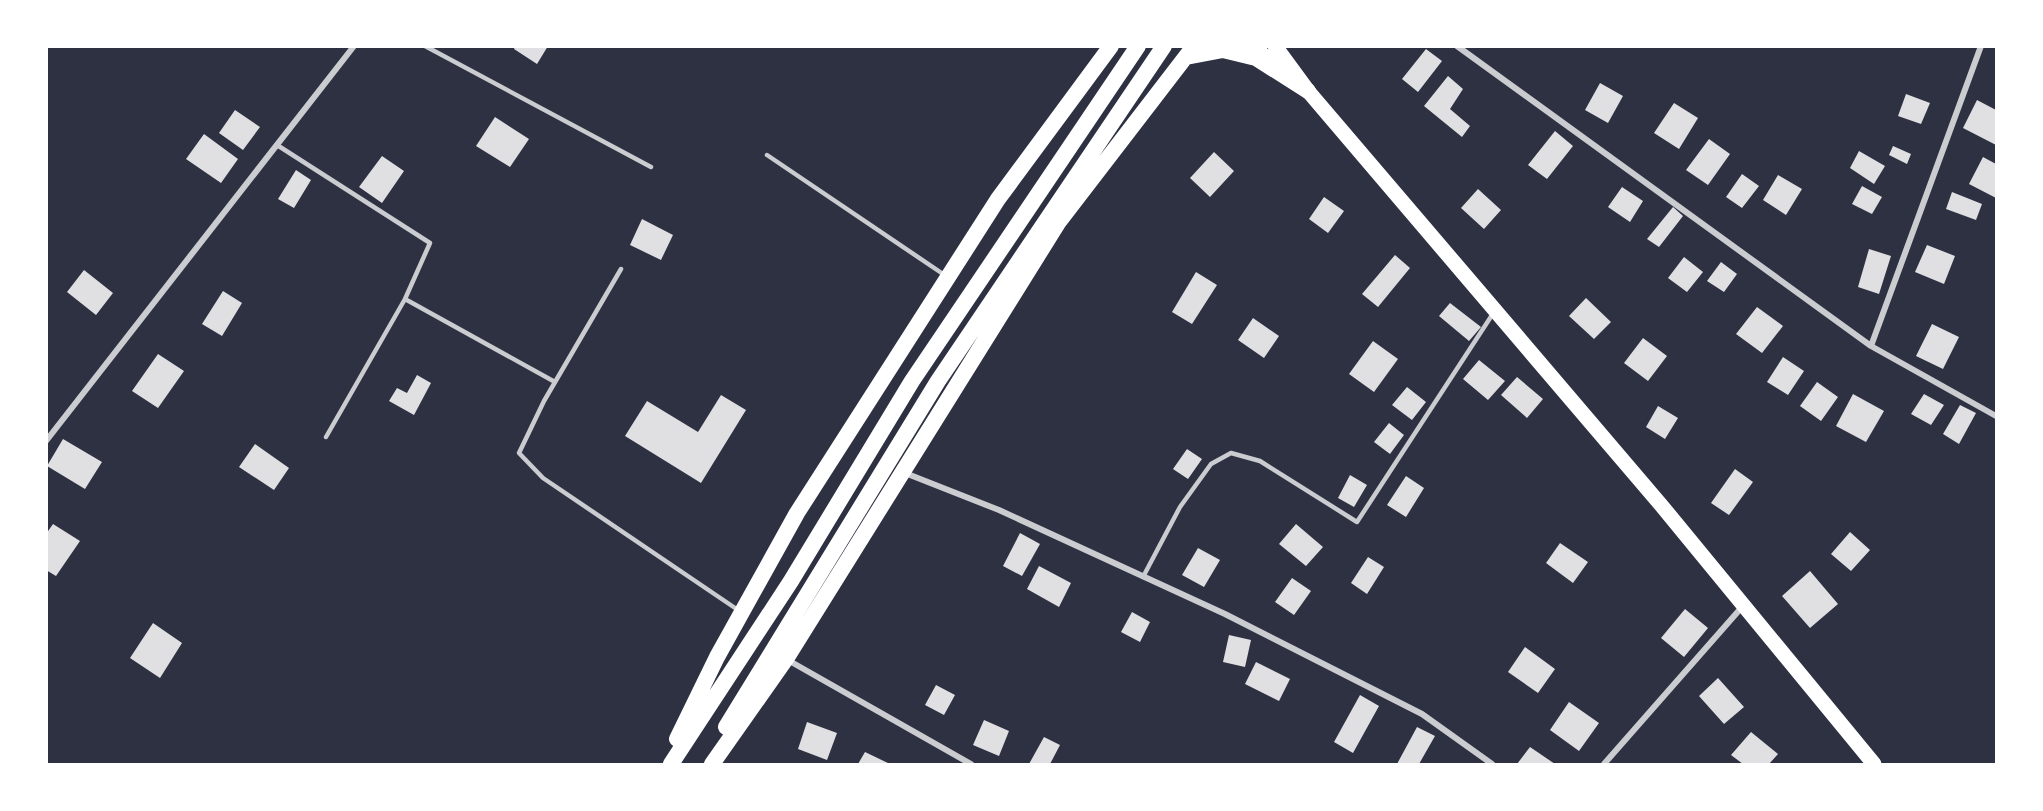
<svg xmlns="http://www.w3.org/2000/svg" width="2043" height="811" viewBox="0 0 2043 811" font-family="Overpass,sans-serif">
  <rect width="100%" height="100%" fill="#2d3142"/>
  <!-- building -->
  <path fill="#e0e0e3" d="M515 46H548L537 64 514 49Z
    M1426 49 1442 61 1418 92 1402 79Z
    M1448 76 1463 89 1450 109 1470 126 1462 137 1424 106Z
    M1600 83 1623 96 1608 123 1585 110Z
    M1906 94 1930 103 1921 124 1898 116Z
    M1977 100 1996 110V145L1963 128Z
    M1674 103 1698 118 1679 149 1654 133Z
    M235 110 260 127 243 150 219 133Z
    M495 117 529 139 510 167 476 146Z
    M1555 131 1573 146 1547 179 1528 165Z
    M204 134 238 159 221 183 186 159Z
    M1709 139 1730 154 1708 185 1686 170Z
    M1893 146 1911 154 1907 164 1889 155Z
    M1859 151 1885 166 1874 184 1850 168Z
    M1214 152 1234 171 1210 197 1190 178Z
    M382 156 404 171 382 203 359 187Z
    M1983 157 1996 164V198L1969 184Z
    M296 170 311 180 294 208 278 199Z
    M1742 174 1759 186 1742 208 1726 197Z
    M1778 175 1802 189 1786 215 1763 200Z
    M1862 186 1882 197 1872 214 1852 204Z
    M1622 187 1643 201 1630 222 1608 207Z
    M1478 189 1501 210 1484 229 1461 208Z
    M1952 192 1982 204 1976 220 1946 209Z
    M1324 197 1344 211 1328 233 1309 219Z
    M1673 207 1683 216 1659 247 1647 239Z
    M642 219 673 235 661 260 630 245Z
    M1927 245 1955 256 1944 284 1915 272Z
    M1869 249 1891 256 1879 294 1858 287Z
    M1395 255 1410 268 1378 307 1362 294Z
    M1684 257 1703 272 1687 292 1668 278Z
    M1721 262 1737 274 1724 292 1707 281Z
    M84 270 113 293 96 315 67 292Z
    M1196 272 1217 285 1192 324 1172 312Z
    M223 291 242 303 222 336 202 324Z
    M1586 298 1611 322 1594 339 1569 316Z
    M1450 303 1481 327 1469 341 1439 316Z
    M1757 307 1783 326 1762 353 1736 334Z
    M1253 318 1279 336 1264 358 1238 340Z
    M1932 324 1959 337 1943 369 1916 356Z
    M1643 338 1667 356 1648 381 1624 363Z
    M1373 341 1398 359 1374 392 1349 374Z
    M158 354 184 371 158 408 132 391Z
    M1783 357 1804 371 1788 395 1767 382Z
    M1479 360 1505 381 1488 400 1463 379Z
    M417 375 431 383 414 415 389 401 397 388 407 393Z
    M1517 377 1543 399 1527 418 1501 395Z
    M1817 382 1838 397 1821 421 1800 406Z
    M1407 387 1426 402 1412 420 1392 405Z
    M1853 394 1884 411 1866 442 1836 426Z
    M1924 394 1944 405 1931 425 1911 414Z
    M721 395 746 410 701 483 625 436 647 401 698 432Z
    M1960 405 1976 413 1959 444 1943 434Z
    M1658 406 1678 418 1665 439 1646 427Z
    M1389 423 1404 435 1390 454 1374 442Z
    M63 439 102 462 85 489 47 466Z
    M255 444 289 468 274 490 239 467Z
    M1187 449 1202 459 1188 479 1173 469Z
    M1735 469 1753 482 1729 515 1711 503Z
    M1350 475 1367 485 1354 507 1338 498Z
    M1406 476 1424 488 1406 517 1387 505Z
    M53 524 80 541 56 576 46 570V534Z
    M1296 524 1323 547 1306 566 1279 544Z
    M1850 532 1870 550 1851 571 1831 554Z
    M1020 533 1040 544 1022 576 1003 566Z
    M1560 543 1588 562 1573 583 1546 563Z
    M1198 548 1220 560 1204 587 1182 575Z
    M1368 557 1384 567 1367 594 1351 583Z
    M1039 566 1071 583 1059 607 1027 589Z
    M1810 571 1838 604 1810 628 1782 596Z
    M1292 578 1311 591 1294 615 1275 602Z
    M1685 609 1708 628 1684 657 1661 638Z
    M1132 612 1150 622 1140 642 1121 632Z
    M153 623 182 643 160 678 130 658Z
    M1229 635 1251 640 1245 667 1223 662Z
    M1525 647 1555 669 1538 693 1508 672Z
    M1256 662 1290 679 1279 701 1245 684Z
    M1718 678 1744 707 1724 724 1699 696Z
    M936 685 955 695 944 715 925 705Z
    M1360 695 1379 706 1353 753 1334 742Z
    M1569 702 1599 723 1579 751 1550 730Z
    M984 720 1009 731 999 756 973 745Z
    M807 722 837 733 827 760 798 749Z
    M1417 727 1435 736 1419 764H1397Z
    M1751 732 1778 754 1769 764H1743L1731 755Z
    M1044 737 1060 745 1050 764H1029Z
    M1530 747 1555 764H1517Z
    M865 752 890 764H858Z"/>
  <g fill="none" stroke-linecap="round" stroke-linejoin="round">
    <!-- service -->
    <path stroke="#caccd0" stroke-width="4.5" d="M425 46 651 167
      M277 145 430 243 405 299 326 437
      M767 155 946 276
      M621 269 544 401 519 453 543 478 738 610
      M405 299 555 382
      M1143 577 1180 507 1211 464 1231 453 1260 461 1357 522 1494 312"/>
    <!-- minor -->
    <path stroke="#caccd0" stroke-width="6" d="M1457 46 1871 346 1996 416
      M1871 346 1981 46
      M46 441 354 46
      M905 473 999 510 1225 614 1422 714 1492 764
      M786 659 971 764
      M1604 764 1742 607"/>
    <!-- primary -->
    <path stroke="#fff" stroke-width="15" d="M1252 46 1271 61
      M1275 46 1308 91 1661 505 1874 764"/>
    <!-- trunk -->
    <path stroke="#fff" stroke-width="16" d="M1186 57 1223 50 1256 58 1308 91
      M726 727 938 381 1164 46
      M677 739 717 657 797 513 998 199 1111 46
      M671 764 791 581 912 381 1138 46
      M712 764 786 659 1058 223 1194 46"/>
  </g>
  <!-- border -->
  <rect width="2043" height="811" fill="none" stroke="#ffffff" stroke-width="96"/>
</svg>
